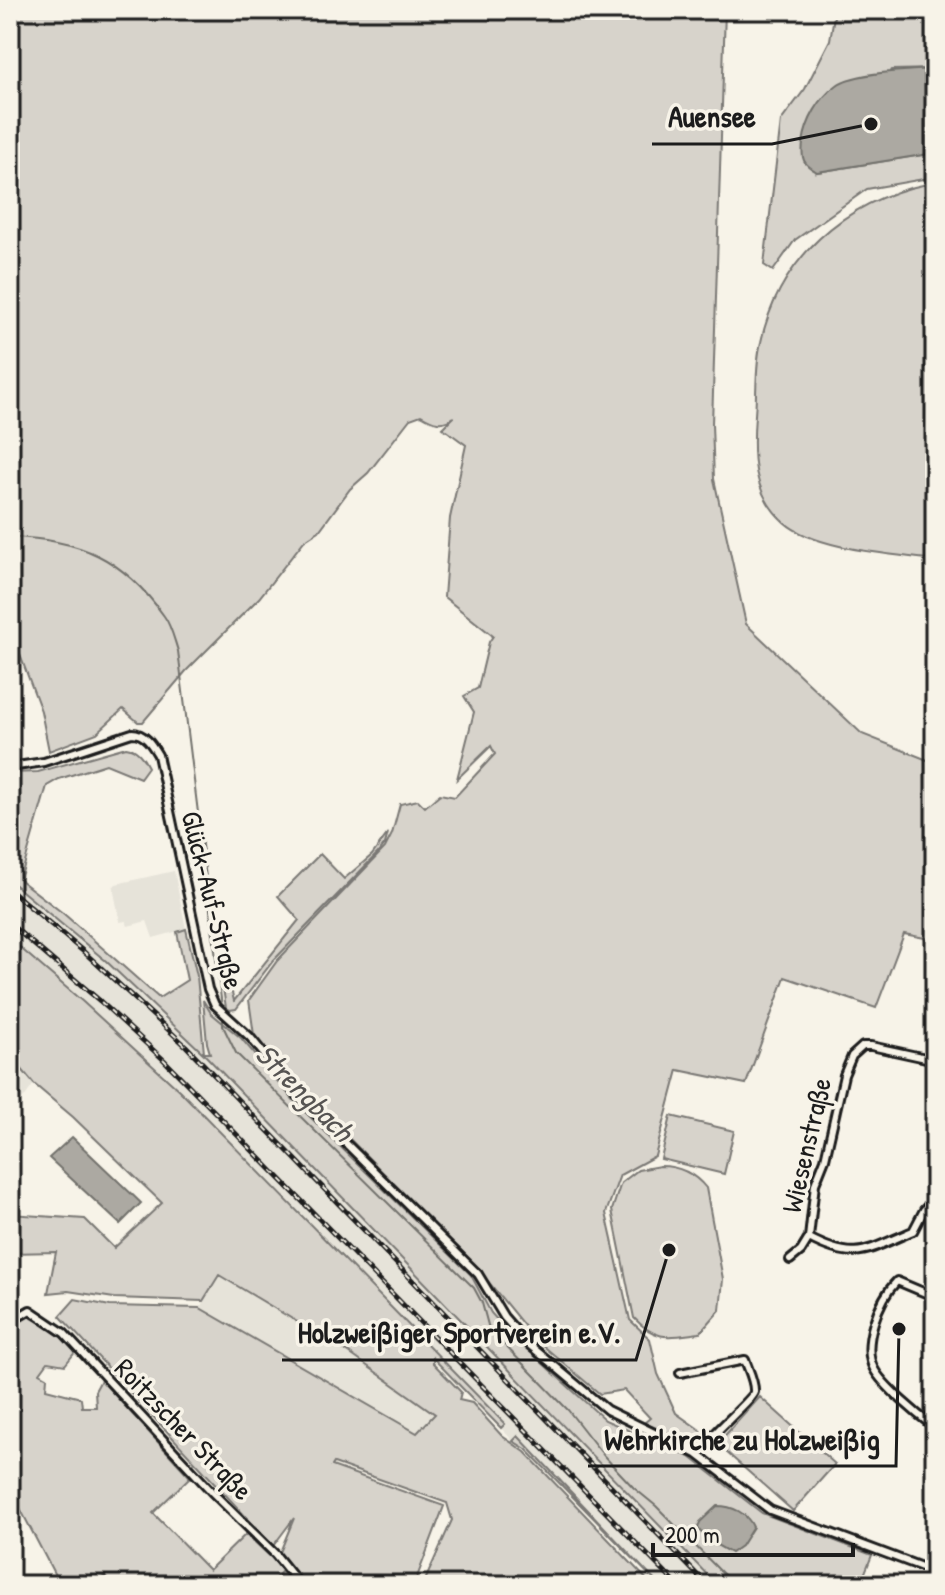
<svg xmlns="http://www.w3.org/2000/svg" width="945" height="1595" viewBox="0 0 945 1595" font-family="'Patrick Hand',sans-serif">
  <rect width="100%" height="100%" fill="#f7f3e8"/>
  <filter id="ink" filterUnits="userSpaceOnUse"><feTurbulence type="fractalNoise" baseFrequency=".0125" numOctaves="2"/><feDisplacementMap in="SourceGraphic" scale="16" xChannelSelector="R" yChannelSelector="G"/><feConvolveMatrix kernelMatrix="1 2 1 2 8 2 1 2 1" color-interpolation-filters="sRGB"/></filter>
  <g filter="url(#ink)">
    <!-- built -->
    <path fill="#e6e3d9" d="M174 871 186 929 153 938 147 921 128 926 126 921 120 922 113 887 116 884Z
      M10 881 106 961 204 1054 717 1585H659L518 1437 513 1441 501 1428 505 1423 180 1091 83 1002 10 939Z
      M10 1055 34 1084 10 1117Z
      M218 1275 349 1353 436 1413 418 1434 200 1308Z"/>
    <!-- green -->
    <path fill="#d7d3cb" stroke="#7a7874" stroke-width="2" d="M10 10H725L712 424 714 479 746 624 862 734 935 763V940L904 934 876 1008 785 977 746 1084 678 1070 655 1156 620 1175 606 1213 630 1320 650 1339 658 1374 676 1413 707 1435 697 1445 644 1423 650 1418 624 1390 600 1394 534 1338 474 1264 285 1074 254 1035 249 1000 277 961 385 848 392 834 400 804 418 800 425 807 440 794 455 797 495 754 491 746 457 779 474 712 464 696 478 688 489 642 493 636 444 597 450 518 466 445 443 428 454 417C442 426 433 422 421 415L410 419 368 473 350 489 319 531 304 541 259 598 186 671 143 722H138L123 709 97 733 49 751 41 711 10 628Z
      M835 10H935V69L892 70 817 172 935 153V177L867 189 795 240 773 271 764 265 781 121 805 89 830 40Z
      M927 184H935V560C893 554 815 550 784 522 752 493 752 455 755 415 757 391 755 365 761 342 779 259 844 201 927 184Z
      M126 747C136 748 144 758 148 767L140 778 106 764 59 779 47 786 20 880 64 914 159 998 187 980 177 932 186 929 197 976 204 1053H210L207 1043 203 1000 211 1013 241 1038 296 1103 471 1275 491 1313 506 1330 605 1420 690 1457 762 1513 872 1555 860 1585H717L204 1054 106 961 10 881V773L38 772Z
      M388 833 385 844 377 854 273 961 236 1009 230 1010 226 1008 223 988H231L234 1001 299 920 278 896 320 854 344 879 372 855Z
      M10 939 83 1002 180 1091 505 1424 501 1428 433 1358V1363L461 1392 459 1400 472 1403 502 1436 525 1452 652 1585H423L452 1520 447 1503 334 1463 332 1466 444 1506 414 1585H305L281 1572 269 1585H111L105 1576 90 1585 82 1575 73 1576 60 1585 10 1489V1327L28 1316 60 1334 76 1351 65 1365 48 1362 40 1373 47 1377 46 1389 81 1398 82 1407H96L95 1391 101 1380 190 1477 153 1513 209 1570 246 1534 276 1562 294 1518 273 1546 60 1316 75 1299 110 1306 200 1308 417 1433 435 1414 349 1353 219 1275 203 1301 114 1298 68 1291 48 1293 56 1252 10 1253V1214L85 1219 114 1248 162 1203 73 1117 34 1084 10 1055Z
      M671 1116 734 1131 724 1174 661 1159Z
      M660 1166C679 1166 694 1173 706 1188L723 1279 720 1310 700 1333C669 1337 657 1342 634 1318L612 1210 621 1183 638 1170Z
      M760 1397 835 1464 793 1511 717 1444Z
      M518 1436 659 1585 526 1449 513 1441Z"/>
    <!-- water -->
    <path fill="#aca9a2" stroke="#72716c" stroke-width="2" d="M935 69V153L817 172C803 164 801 159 803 143 806 121 819 98 837 85 853 72 914 70 935 69Z
      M72 1137 141 1203 120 1224 49 1158Z
      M717 1506C733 1506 747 1513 753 1527L741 1546 731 1553C720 1547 704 1539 698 1528L700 1522Z"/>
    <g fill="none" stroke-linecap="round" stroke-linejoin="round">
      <!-- stream -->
      <path stroke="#72716c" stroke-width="2" d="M10 537C80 539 123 558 164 616 171 625 174 639 178 651L222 1007
        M223 1013V1026L236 1053 474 1288 482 1303 489 1329 568 1410 604 1456 634 1488 656 1506 734 1585"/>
      <!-- minor casing -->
      <g stroke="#1c1c1c" stroke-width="12">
        <path id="minor" d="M10 767 44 762 132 733C145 733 152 745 158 755L208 989 215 1005 250 1037 299 1097 478 1274 504 1317 526 1342 607 1410 697 1454 770 1510 935 1572
          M935 1060 871 1046H863L852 1056 844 1075 825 1159 815 1184 809 1238C856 1263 867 1250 913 1231L924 1210 935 1198
          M935 1243V1270
          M790 1260 801 1251 809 1238
          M10 1322 30 1310 64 1333 212 1492 275 1554 300 1585
          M680 1373 745 1360C748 1369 755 1382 754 1392 753 1399 706 1439 697 1454
          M934 1425 935 1397
          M934 1427C918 1415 883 1386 874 1369 861 1345 879 1299 897 1281L935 1297"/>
      </g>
      <!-- minor -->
      <use href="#minor" stroke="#f7f3e8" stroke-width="6"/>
      <!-- rail casing -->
      <g stroke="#1c1c1c" stroke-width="5">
        <path id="rail" d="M10 890 84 952 186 1046 707 1585
          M10 924 100 1001 164 1060 677 1585"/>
      </g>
      <!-- rail -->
      <use href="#rail" stroke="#f7f3e8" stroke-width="2" stroke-dasharray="6" stroke-linecap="butt"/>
    </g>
  </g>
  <g text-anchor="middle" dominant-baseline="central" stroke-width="7" stroke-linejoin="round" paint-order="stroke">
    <!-- street labels -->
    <g font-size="28" fill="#1c1c1c" stroke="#f7f3e8">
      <text transform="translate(213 900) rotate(76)">Glück-Auf-Straße</text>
      <text transform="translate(806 1145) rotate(-77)">Wiesenstraße</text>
      <text transform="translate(184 1429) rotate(46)">Roitzscher Straße</text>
    </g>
    <!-- water labels -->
    <g font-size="30" font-style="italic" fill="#565452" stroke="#f7f3e8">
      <text transform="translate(305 1092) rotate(45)">Strengbach</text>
    </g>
  </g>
  <!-- callouts -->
  <path fill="none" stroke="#1c1c1c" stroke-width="3" d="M871 124L772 144H652M669 1250L636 1360H282M899 1329L896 1466H588"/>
  <g fill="#1c1c1c" stroke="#f7f3e8" stroke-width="3">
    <circle cx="871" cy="124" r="8"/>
    <circle cx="669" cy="1250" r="8"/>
    <circle cx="899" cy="1329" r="8"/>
  </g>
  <g font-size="30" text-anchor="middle" font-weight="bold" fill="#1c1c1c" stroke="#f7f3e8" stroke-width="7" stroke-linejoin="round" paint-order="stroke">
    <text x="712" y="127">Auensee</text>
    <text x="459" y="1343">Holzweißiger Sportverein e.V.</text>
    <text x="742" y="1450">Wehrkirche zu Holzweißig</text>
  </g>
  <!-- margin -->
  <rect width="945" height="1595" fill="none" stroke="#f7f3e8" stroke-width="40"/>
  <rect x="20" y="20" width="905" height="1555" fill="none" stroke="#1c1c1c" stroke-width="3" filter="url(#ink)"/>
  <!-- scale -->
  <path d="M653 1543v12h200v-12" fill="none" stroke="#1c1c1c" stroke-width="4"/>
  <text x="665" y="1543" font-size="24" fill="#1c1c1c" stroke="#f7f3e8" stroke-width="6" paint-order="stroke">200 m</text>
</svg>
